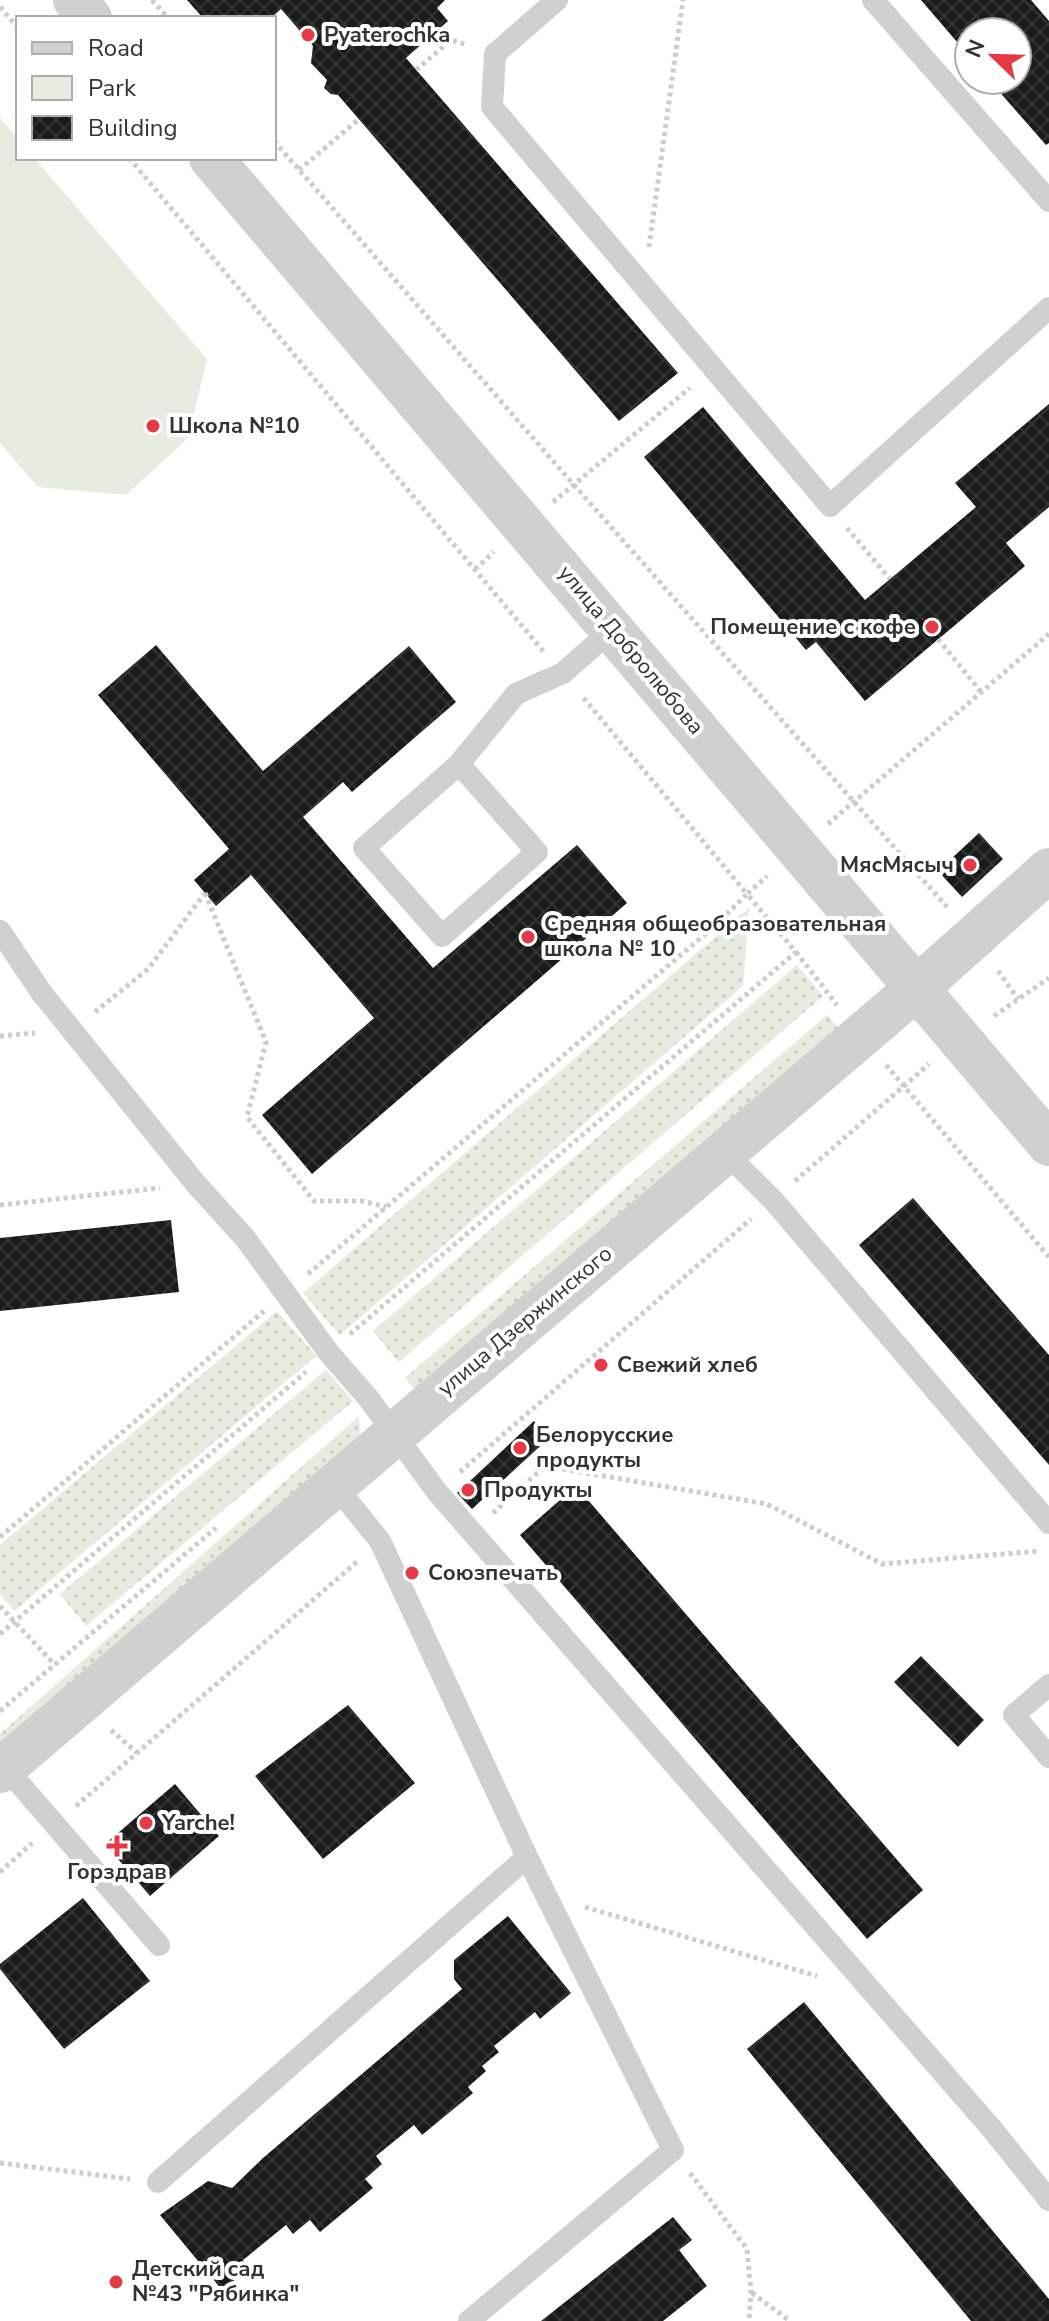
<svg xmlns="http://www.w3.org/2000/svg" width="1049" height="2321" viewBox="0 0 1049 2321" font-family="'Nunito Sans',sans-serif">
  <defs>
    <pattern id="grass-dots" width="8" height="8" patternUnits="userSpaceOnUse" patternTransform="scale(2)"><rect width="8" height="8" fill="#e6ecdf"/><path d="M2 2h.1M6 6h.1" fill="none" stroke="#c6cbc0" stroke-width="1.8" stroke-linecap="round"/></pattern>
    <pattern id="building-cross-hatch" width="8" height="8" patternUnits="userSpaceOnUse" patternTransform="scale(2)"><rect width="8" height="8" fill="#1a1a1a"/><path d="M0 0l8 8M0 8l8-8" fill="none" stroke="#333"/></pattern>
  </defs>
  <rect width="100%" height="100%" fill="#fff"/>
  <!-- grass -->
  <path fill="url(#grass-dots)" d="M749 908 743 986 340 1335 303 1293Z
    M797 965 823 996 399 1362 373 1331Z
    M827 1015 851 1042 428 1405 405 1378Z
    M277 1311 316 1356 14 1611 0 1594V1545Z
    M326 1370 353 1401 86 1626 60 1594Z
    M359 1416 361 1451 0 1761V1734Z"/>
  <!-- green -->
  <path fill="#e6ecdf" d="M0 118 18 139V158H34L207 359 188 438 126 495 38 487 0 443Z"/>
  <!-- building -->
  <path fill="url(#building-cross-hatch)" d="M187 0H445L437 8 448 21 406 58 678 373 619 421 338 95 331 94 324 88 327 80 311 63 313 46 281 9 271 18H203Z
    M921 0H1031L1049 21V143L1046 145 989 80H1017V32H969V56Z
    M1049 404V507L1006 543 1025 566 865 701 816 642 806 650 644 457 703 407 865 600 976 507 955 483Z
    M156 645 263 771 409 646 456 702 352 792 343 782 303 817 433 968 577 845 627 903 312 1174 262 1115 374 1018 251 875 216 906 194 880 229 849 98 695Z
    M979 833 1003 859 962 897 938 871Z
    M913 1198 1049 1355V1465L859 1245Z
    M171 1220 179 1292 0 1311V1238Z
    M534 1421 549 1438 472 1509 457 1493Z
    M576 1486 923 1890 867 1939 520 1535Z
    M921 1656 984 1720 958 1747 894 1682Z
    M348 1705 415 1783 323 1859 255 1776Z
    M175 1784 219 1836 150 1896 105 1844Z
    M83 1898 150 1981 64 2049 0 1969V1964Z
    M508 1916 571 1993 540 2019 535 2012 494 2046 499 2052 482 2066 486 2071 468 2087 473 2093 422 2135 414 2125 376 2156 382 2164 365 2179 373 2188 320 2232 310 2220 293 2234 286 2225 243 2260 250 2268 222 2290 160 2215 208 2181 232 2188 263 2158 462 1989 454 1979V1960Z
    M804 2002 1049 2299V2321H971L747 2049Z
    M673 2217 692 2240 679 2250 707 2286 663 2321H541Z"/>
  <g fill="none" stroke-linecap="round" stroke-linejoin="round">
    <!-- path -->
    <path stroke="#cdcdcd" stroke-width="5" stroke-dasharray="4 4" stroke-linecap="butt" d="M152 0 168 18
      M0 7 18 28
      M416 70 451 40 467 45
      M274 141 574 485 947 907
      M129 158 544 652
      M299 170 359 119
      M649 247 683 0
      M553 502 690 388
      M847 528 890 579
      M475 569 494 552
      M938 639 981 692
      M828 824 1049 634
      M205 893 266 1042 247 1117 314 1201H362L386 1207
      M796 952 837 1005
      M998 971 1018 999
      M95 1012 149 968 204 894
      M994 1016 1049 978
      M0 1036 35 1033
      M886 1065 1049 1257
      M795 1181 929 1064
      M0 1205 160 1188
      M308 1274 718 923 747 894 582 696
      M350 1334 796 952 747 894 767 876
      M460 1472 751 1219
      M493 1513 545 1466 767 1504 882 1564 1039 1551
      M0 1537 264 1311
      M0 1606 55 1665
      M0 1634 306 1372
      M0 1711 216 1528
      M111 1730 137 1753
      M76 1806 359 1560
      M0 1872 32 1843
      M585 1907 817 1976
      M0 2163 130 2179
      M690 2173 747 2249 751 2292 749 2321
      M752 2293 790 2321"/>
    <!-- service -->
    <path stroke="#d0d0d0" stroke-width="22" d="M557 0 495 54 492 107 830 506 1049 308
      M873 0 1049 201
      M459 764 537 852 442 936 364 848 459 764 516 694 563 673 613 629
      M0 931 41 992 196 1184 245 1238 329 1353 369 1399 437 1492 992 2129 1049 2200
      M724 1151 773 1200 1049 1523
      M1049 1685 1014 1715 1049 1757
      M5 1767 159 1945
      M158 2182 527 1857 380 1541 334 1484
      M469 2321 673 2150 527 1857"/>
    <!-- minor -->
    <path stroke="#d0d0d0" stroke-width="44" d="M917 988 1049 870"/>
    <!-- tertiary -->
    <path stroke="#d0d0d0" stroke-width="44" d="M75 0 90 18
      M211 158 1049 1144
      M0 1771 917 988"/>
  </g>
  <!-- markers -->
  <g fill="#e63946" stroke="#fff" stroke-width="3">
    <circle cx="308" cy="35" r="8"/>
    <circle cx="153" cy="426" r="8"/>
    <circle cx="932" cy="627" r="8"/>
    <circle cx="970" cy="865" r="8"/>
    <circle cx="528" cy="937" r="8"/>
    <circle cx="601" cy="1365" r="8"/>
    <circle cx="520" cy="1448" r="8"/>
    <circle cx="468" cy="1490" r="8"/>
    <circle cx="412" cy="1573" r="8"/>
    <circle cx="146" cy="1823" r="8"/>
    <path d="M113 1834h8v8h8v8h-8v8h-8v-8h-8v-8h8z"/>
    <circle cx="116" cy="2282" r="8"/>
  </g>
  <g text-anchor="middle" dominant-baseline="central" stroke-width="8" stroke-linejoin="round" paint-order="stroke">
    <!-- poi labels -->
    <g font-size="22" font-weight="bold" fill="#333" stroke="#fff" text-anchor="start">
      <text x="324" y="35">Pyaterochka</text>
      <text x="169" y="426">Школа №10</text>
      <text x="916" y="627" text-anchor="end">Помещение с кофе</text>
      <text x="954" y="865" text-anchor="end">МясМясыч</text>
      <text x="544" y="924">Средняя общеобразовательная<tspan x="544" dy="25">школа № 10</tspan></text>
      <text x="617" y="1365">Свежий хлеб</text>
      <text x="536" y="1435">Белорусские<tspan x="536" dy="25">продукты</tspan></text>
      <text x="484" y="1490">Продукты</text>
      <text x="428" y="1573">Союзпечать</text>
      <text x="162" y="1823">Yarche!</text>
      <text x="117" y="1872" text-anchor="middle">Горздрав</text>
      <text x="132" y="2269">Детский сад<tspan x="132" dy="25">№43 "Рябинка"</tspan></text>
    </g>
    <!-- street labels -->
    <g font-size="22" fill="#333" stroke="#fff">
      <text transform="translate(631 650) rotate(50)">улица Добролюбова</text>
      <text transform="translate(525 1321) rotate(-40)">улица Дзержинского</text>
    </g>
  </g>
  <!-- legend -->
  <rect x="16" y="16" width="260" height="144" fill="#ffffff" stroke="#adadad" stroke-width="2"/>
  <rect x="32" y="42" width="40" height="12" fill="#d0d0d0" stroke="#adadad" stroke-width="2"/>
  <text x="88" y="56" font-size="24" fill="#333333">Road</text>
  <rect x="32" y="76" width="40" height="24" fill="#e6ecdf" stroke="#adadad" stroke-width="2"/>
  <text x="88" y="96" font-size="24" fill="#333333">Park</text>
  <rect x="32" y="116" width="40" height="24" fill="url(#building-cross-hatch)" stroke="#adadad" stroke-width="2"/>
  <text x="88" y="136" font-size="24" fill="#333333">Building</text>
  <!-- north arrow -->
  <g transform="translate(993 56) rotate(293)"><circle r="38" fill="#ffffff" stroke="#adadad" stroke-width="2"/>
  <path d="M0-6L14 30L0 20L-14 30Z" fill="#e63946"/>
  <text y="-12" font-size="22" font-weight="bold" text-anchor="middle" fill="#333333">N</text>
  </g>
</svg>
